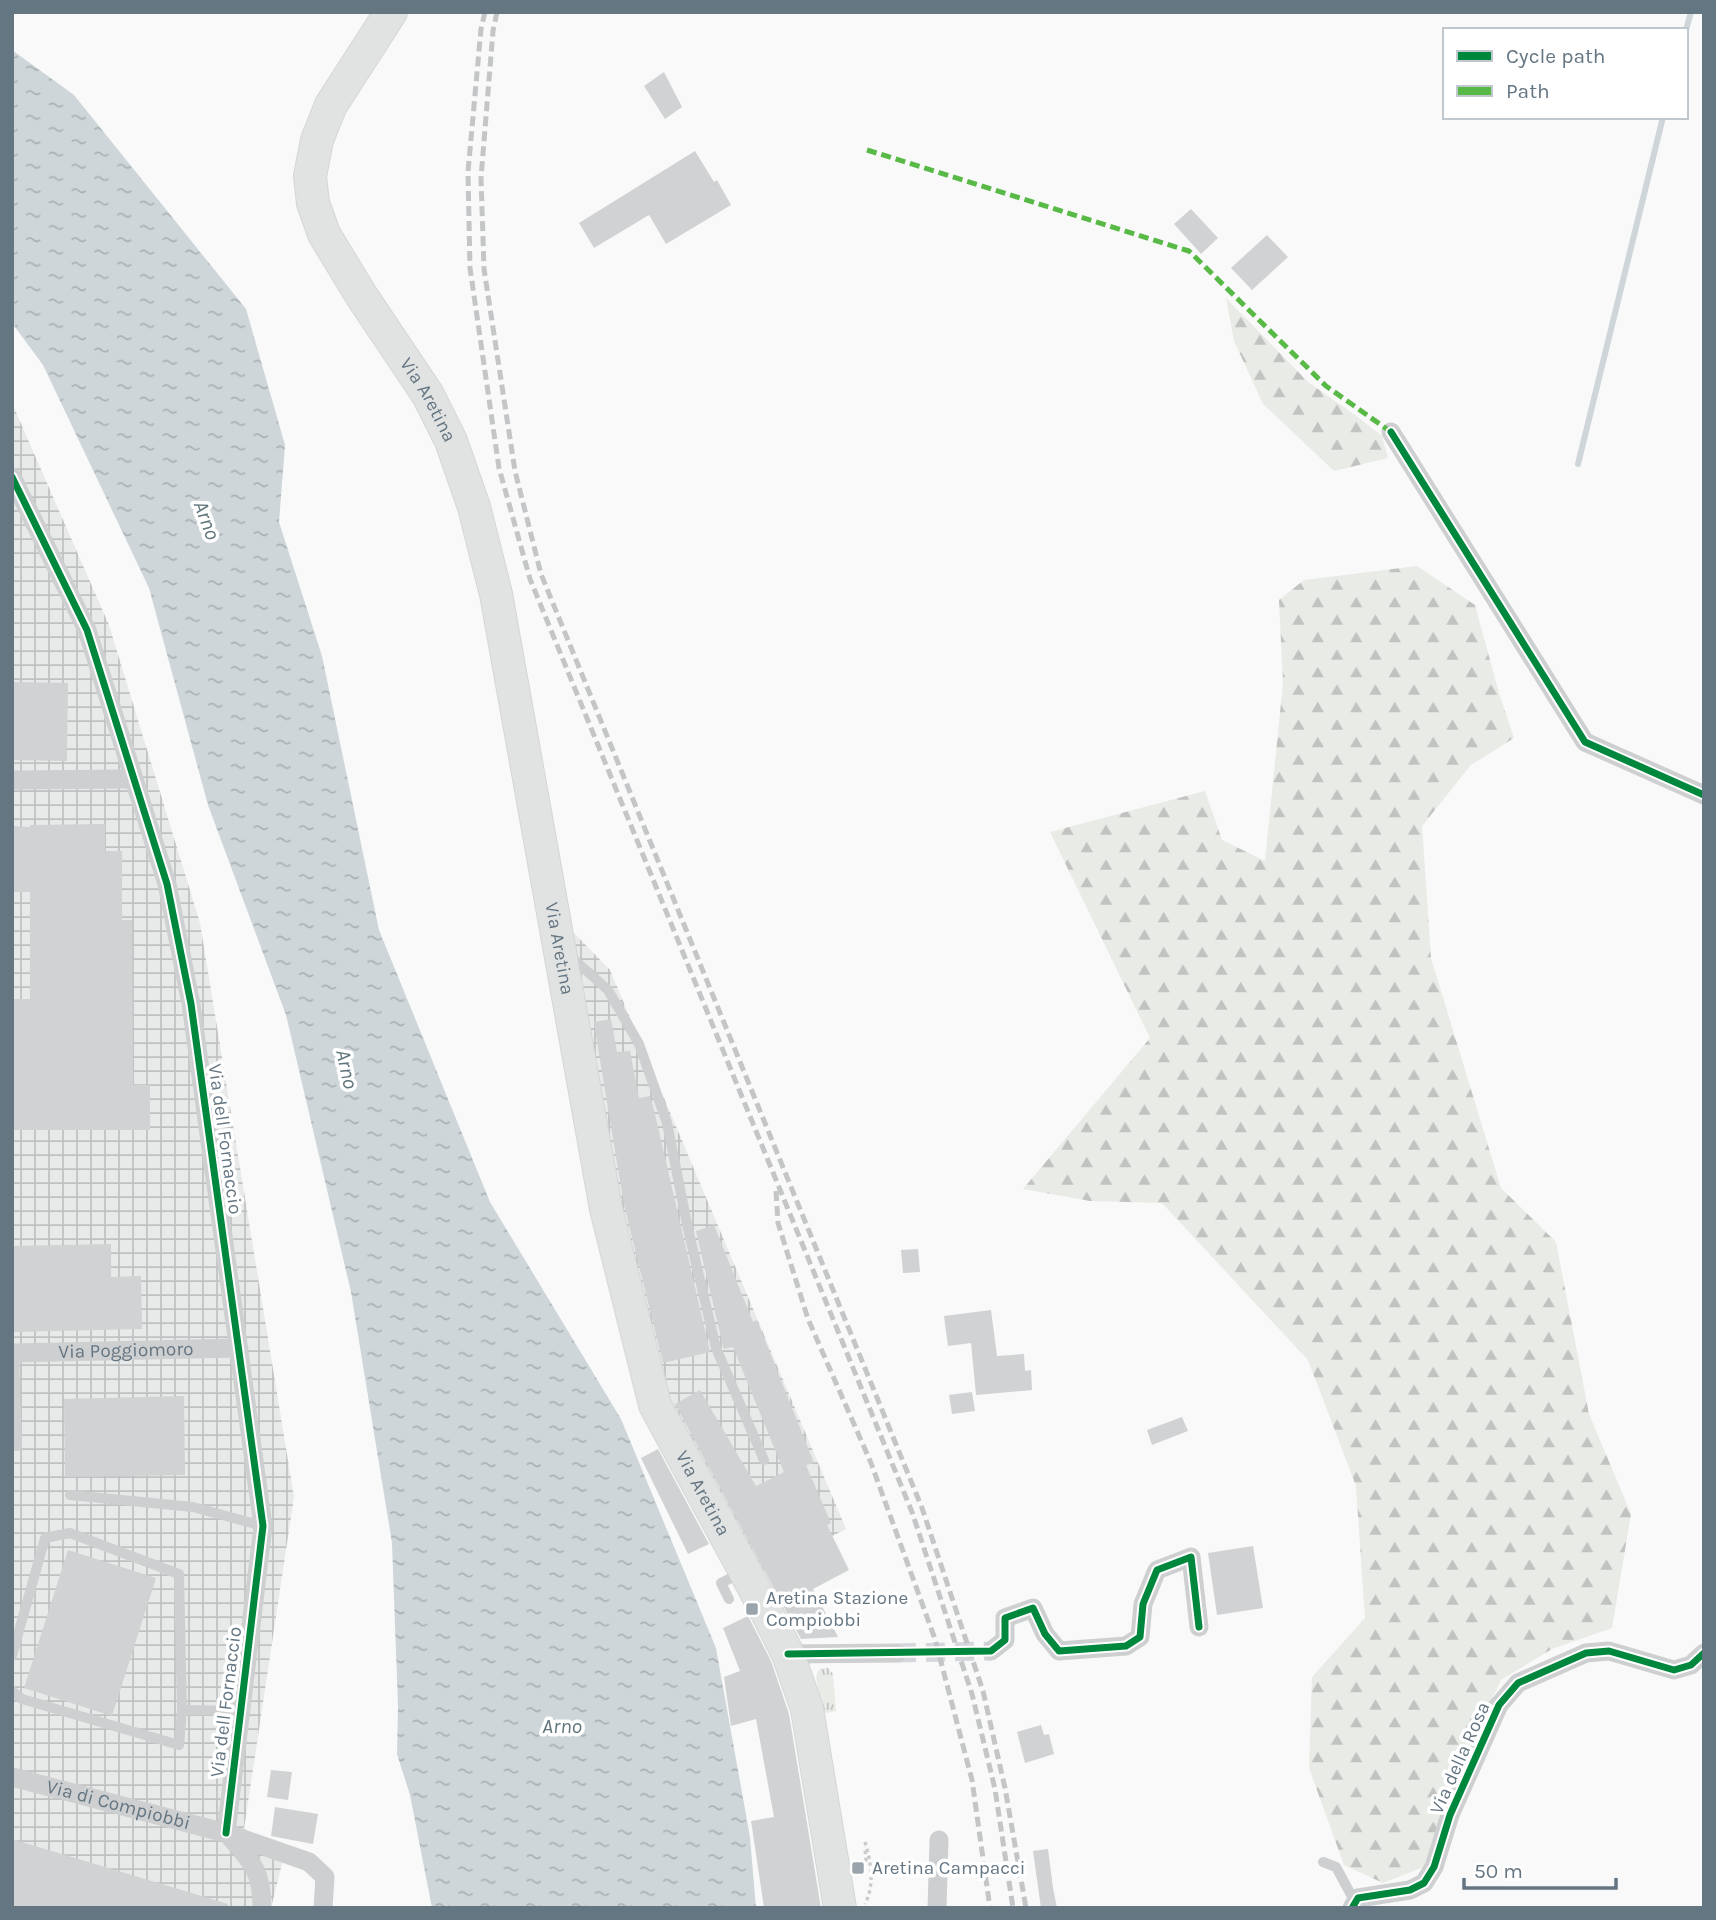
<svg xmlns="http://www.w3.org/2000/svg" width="1716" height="1920" viewBox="0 0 1716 1920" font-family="Karla,sans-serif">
  <defs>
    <pattern id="industrial-grid" width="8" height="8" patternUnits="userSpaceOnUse" patternTransform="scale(1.75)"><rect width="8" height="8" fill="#e8e9e9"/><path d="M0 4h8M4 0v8" fill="none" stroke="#c0c1c2"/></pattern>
    <pattern id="grass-tufts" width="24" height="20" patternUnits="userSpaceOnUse" patternTransform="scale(1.75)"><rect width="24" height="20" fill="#e8ebe6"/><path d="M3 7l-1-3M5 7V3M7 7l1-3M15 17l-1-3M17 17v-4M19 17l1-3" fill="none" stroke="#c0c3c0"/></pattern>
    <pattern id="forest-firs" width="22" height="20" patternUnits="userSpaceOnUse" patternTransform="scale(1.75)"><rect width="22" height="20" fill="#e8ebe6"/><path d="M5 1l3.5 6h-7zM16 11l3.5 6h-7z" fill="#c0c3c0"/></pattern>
    <pattern id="water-ripples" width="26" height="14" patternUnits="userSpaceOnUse" patternTransform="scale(1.75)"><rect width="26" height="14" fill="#ced6d9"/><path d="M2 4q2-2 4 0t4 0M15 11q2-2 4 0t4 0" fill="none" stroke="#abb2b5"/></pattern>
  </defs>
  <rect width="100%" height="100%" fill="#f9f9f9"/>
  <!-- industrial -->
  <path fill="url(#industrial-grid)" d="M12 403 109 625 200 923 294 1497 244 1829 286 1848 271 1908H12Z
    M538 896 610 970 846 1529 740 1583 640 1401Z"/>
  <!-- grass -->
  <path fill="url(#grass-tufts)" d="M821 1668H828L833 1674 836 1711 822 1714 816 1677 818 1671Z"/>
  <!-- forest -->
  <path fill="url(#forest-firs)" d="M1226 298 1308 382 1355 415 1382 436 1388 458 1334 471 1263 404 1234 341Z
    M1417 566 1475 605 1499 693 1514 738 1471 765 1422 826 1431 958 1501 1188 1556 1242 1589 1414 1631 1514 1612 1628 1552 1649 1501 1680 1456 1775 1424 1867 1383 1883 1344 1865 1309 1768 1312 1677 1365 1618 1356 1486 1308 1360 1162 1203 1090 1201 1023 1189 1150 1038 1050 832 1205 791 1222 840 1265 861 1283 683 1279 600 1304 580Z"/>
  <!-- water -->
  <path fill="url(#water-ripples)" d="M12 50 74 95 246 309 285 445 279 522 322 656 379 930 490 1202 621 1419 716 1648 750 1837 756 1908H432L410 1795 397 1754 398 1706 392 1543 351 1292 286 1015 208 805 149 588 43 365 12 323Z"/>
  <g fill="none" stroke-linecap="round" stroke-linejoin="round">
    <!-- stream -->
    <path stroke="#ced6d9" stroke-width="6" d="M1686 30 1691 12
      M1578 464 1663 117"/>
  </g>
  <!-- building -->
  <path fill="#d0d2d3" d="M664 72 682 107 665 119 644 86Z
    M695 151 714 182 717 180 731 205 666 244 649 215 594 248 579 223Z
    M1191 209 1218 238 1201 254 1174 224Z
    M1267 235 1288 257 1252 290 1231 268Z
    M12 682 68 683 67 761 12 760Z
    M105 824V851H122V920H132L133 1085H150V1130H12V999H30V892H12V826L30 827V825Z
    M611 1019 617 1052 630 1051 639 1098 650 1096 654 1110 710 1352 663 1363 624 1205 599 1054 594 1022Z
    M714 1225 753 1322 757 1320 814 1463 806 1465 831 1523 827 1525 849 1570 813 1589 838 1637 801 1639 675 1404 700 1390 756 1486 784 1472 733 1347 724 1349 723 1346 696 1231Z
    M111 1244V1277L141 1276 142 1329 12 1332V1246Z
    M918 1249 920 1272 903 1273 901 1250Z
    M991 1310 997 1356 1024 1354 1025 1371 1031 1370 1032 1390 976 1395 971 1343 948 1346 944 1316Z
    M972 1392 975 1411 952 1414 949 1395Z
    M184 1396 185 1475 65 1477 64 1399Z
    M1182 1417 1188 1431 1152 1445 1147 1430Z
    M658 1449 709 1544 688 1554 641 1458Z
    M1253 1546 1263 1608 1217 1615 1208 1553Z
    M68 1550 156 1578 112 1716 24 1688Z
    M748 1616 771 1661 789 1714 821 1908H764L751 1821 774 1817 756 1719 731 1726 724 1677 740 1671 723 1628Z
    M1041 1725 1044 1735 1049 1734 1054 1754 1025 1763 1017 1732Z
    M271 1770 292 1772 288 1800 267 1797Z
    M275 1807 318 1814 313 1844 271 1836Z
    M12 1839 228 1904 227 1908H12Z
    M1048 1849 1053 1888 1057 1908H1041L1033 1851Z"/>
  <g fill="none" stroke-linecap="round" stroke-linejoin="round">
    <!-- street-tunnel -->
    <path stroke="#d4d8dc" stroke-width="19" stroke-dasharray="19 10" stroke-linecap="butt" d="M897 1653 991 1651"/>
    <!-- primary casing -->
    <g stroke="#d5d6d7" stroke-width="34">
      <g id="primary">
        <path id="s3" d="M391 12 331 105 317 140 310 176 313 203 324 234 361 295 428 395 451 441 474 507 496 594 606 1209 655 1405 762 1603 788 1654 807 1709 840 1908"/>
      </g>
    </g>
    <!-- path -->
    <path stroke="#cbcccd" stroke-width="3.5" stroke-dasharray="3.5 3.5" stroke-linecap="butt" d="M865 1842C871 1862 875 1884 865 1904
      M859 1864 866 1860 865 1847"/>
    <!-- lane -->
    <path stroke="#cecfd0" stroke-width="10" d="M570 956 608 990 639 1044 667 1123 688 1229 716 1348 764 1460
      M12 1445 17 1446 14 1353
      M70 1495 193 1507 263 1526
      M729 1599 721 1583 741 1573
      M12 1656 45 1538 70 1533 179 1574 182 1710 179 1745 22 1699 12 1691
      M182 1710 241 1711
      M1323 1862 1336 1867 1355 1902"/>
    <!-- street -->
    <g stroke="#cecfd0" stroke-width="19">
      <path d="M1391 432 1585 742 1704 795"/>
      <path d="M12 477 87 630 167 884 191 1004 263 1526 226 1833"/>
      <path d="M12 780 134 779"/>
      <path id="s1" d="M12 1353 239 1348"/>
      <path d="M991 1651 1005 1640V1618L1033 1608 1045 1634 1059 1651 1126 1646 1140 1637 1143 1604 1157 1570 1191 1557 1199 1627"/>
      <path d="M788 1654 897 1653"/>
      <path id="s2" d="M12 1777 226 1833 309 1862 325 1877 323 1908"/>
      <path d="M229 1836C252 1862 262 1871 262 1908"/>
      <path d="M937 1908 939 1840"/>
      <path d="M1352 1908 1358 1898 1410 1890 1424 1883 1434 1867 1450 1815 1499 1705 1518 1683 1586 1653 1609 1651 1674 1670 1691 1665 1704 1653"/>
    </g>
    <!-- primary -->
    <use href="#primary" stroke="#e1e2e2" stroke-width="32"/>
    <!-- rail -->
    <path stroke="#c3c5c6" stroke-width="5" stroke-dasharray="10 5" stroke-linecap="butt" d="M485 12 481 29 468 172 470 268 499 468 530 579 912 1512 972 1694 995 1789 1013 1908
      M497 12 493 31 481 178 484 269 515 471 541 574 922 1508 983 1691 1005 1788 1026 1908
      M776 1191 778 1223 808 1319 871 1463 935 1639 972 1780 990 1908"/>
    <!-- quiet -->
    <path stroke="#58b947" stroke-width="5" stroke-dasharray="10 5" stroke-linecap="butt" d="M867 150 1189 251 1326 386 1391 432"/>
    <!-- cycleway casing -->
    <g stroke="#fff" stroke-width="11">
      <path id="cycleway" d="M1391 432 1585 742 1704 795
        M12 477 87 630 167 884 191 1004 263 1526 226 1833
        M788 1654 991 1651 1005 1640V1618L1033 1608 1045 1634 1059 1651 1126 1646 1140 1637 1143 1604 1157 1570 1191 1557 1199 1627
        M1352 1908 1358 1898 1410 1890 1424 1883 1434 1867 1450 1815 1499 1705 1518 1683 1586 1653 1609 1651 1674 1670 1691 1665 1704 1653"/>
    </g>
    <!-- cycleway -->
    <use href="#cycleway" stroke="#00873e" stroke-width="7"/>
  </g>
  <!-- markers -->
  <g fill="#99a4ac" stroke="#fff" stroke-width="2.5">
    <rect x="745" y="1602" width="14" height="14" rx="3.5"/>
    <rect x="851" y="1861" width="14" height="14" rx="3.5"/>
  </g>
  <g text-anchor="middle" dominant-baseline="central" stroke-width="7" stroke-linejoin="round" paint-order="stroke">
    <!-- street labels -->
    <g font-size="19" fill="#657683" stroke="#fff">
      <text stroke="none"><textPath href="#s3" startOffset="441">Via Aretina</textPath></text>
      <text stroke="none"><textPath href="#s3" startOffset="1008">Via Aretina</textPath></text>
      <text transform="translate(225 1139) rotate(82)">Via dell Fornaccio</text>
      <text stroke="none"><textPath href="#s1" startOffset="114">Via Poggiomoro</textPath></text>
      <text stroke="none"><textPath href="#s3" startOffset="1575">Via Aretina</textPath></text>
      <text transform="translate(226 1702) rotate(-83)">Via dell Fornaccio</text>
      <text transform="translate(1460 1758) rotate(-66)">Via della Rosa</text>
      <text stroke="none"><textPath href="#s2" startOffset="110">Via di Compiobbi</textPath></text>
    </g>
    <!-- poi labels -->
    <g font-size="19" fill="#657683" stroke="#fff" text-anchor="start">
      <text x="766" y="1598">Aretina Stazione<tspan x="766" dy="22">Compiobbi</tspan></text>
      <text x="872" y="1868">Aretina Campacci</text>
    </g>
    <!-- water labels -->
    <g font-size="21" font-style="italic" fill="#60757c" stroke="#fff">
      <text transform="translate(207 520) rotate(70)">Arno</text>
      <text transform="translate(347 1069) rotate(78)">Arno</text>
      <text x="562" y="1726">Arno</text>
    </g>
  </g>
  <!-- border -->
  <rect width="1716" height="1920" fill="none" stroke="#657683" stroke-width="28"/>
  <!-- legend -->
  <rect x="1443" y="28" width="245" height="91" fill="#ffffff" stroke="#c1c8cd" stroke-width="2"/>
  <rect x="1457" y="51" width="35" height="10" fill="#00873e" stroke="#c1c8cd" stroke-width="2"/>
  <text x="1506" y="63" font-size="21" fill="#657683">Cycle path</text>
  <rect x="1457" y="86" width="35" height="10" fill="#58b947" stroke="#c1c8cd" stroke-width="2"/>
  <text x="1506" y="98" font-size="21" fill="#657683">Path</text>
  <!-- scale -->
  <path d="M1464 1878v10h152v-10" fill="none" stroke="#657683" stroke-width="3.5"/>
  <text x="1474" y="1878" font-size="21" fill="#657683" stroke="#ffffff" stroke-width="5" paint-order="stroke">50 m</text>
</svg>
